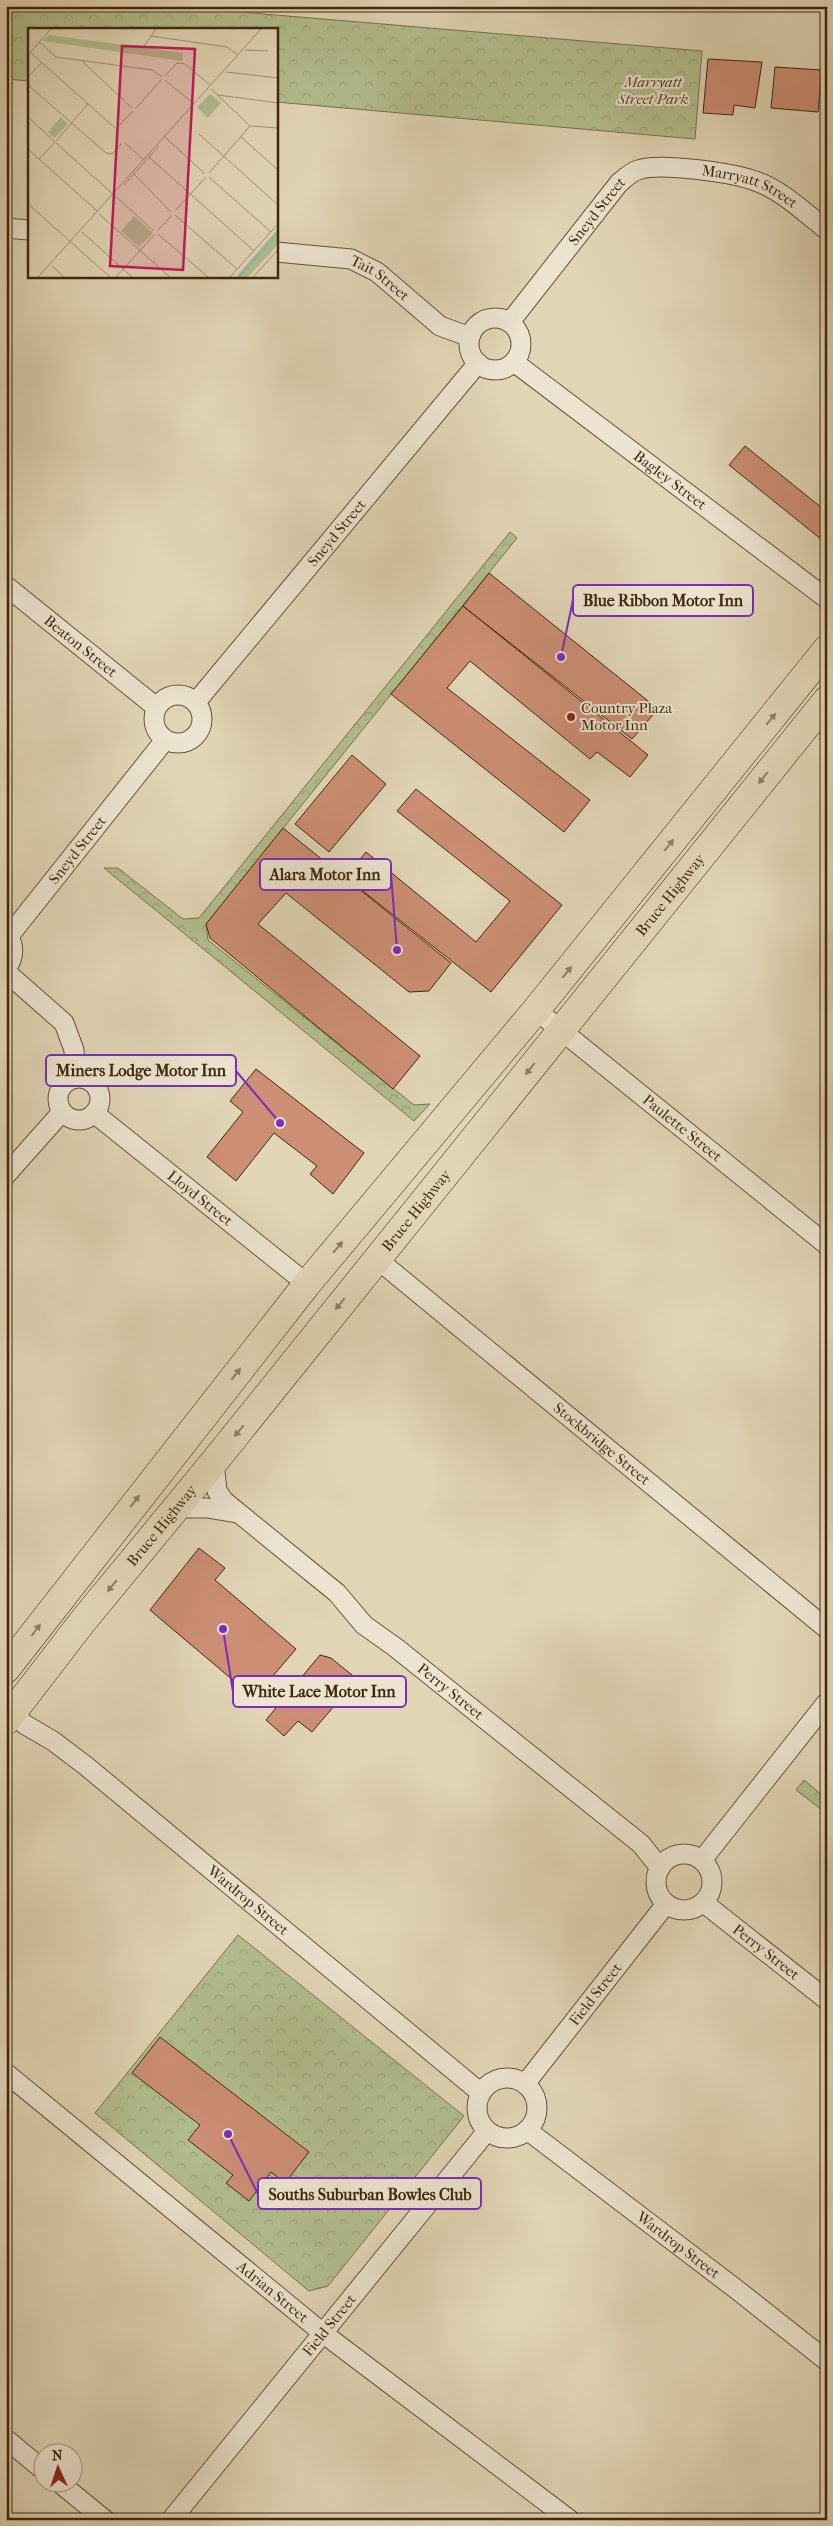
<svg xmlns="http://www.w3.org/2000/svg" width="833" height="2526" viewBox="0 0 833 2526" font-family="'IM FELL French Canon',serif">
  <defs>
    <pattern id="park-crowns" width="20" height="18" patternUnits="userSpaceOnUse" patternTransform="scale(1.25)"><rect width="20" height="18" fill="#b2bd8e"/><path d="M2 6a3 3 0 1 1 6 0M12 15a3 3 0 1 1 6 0" fill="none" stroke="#9aa279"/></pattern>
  </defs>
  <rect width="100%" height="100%" fill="#e1d5b6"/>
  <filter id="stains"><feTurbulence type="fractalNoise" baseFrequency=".004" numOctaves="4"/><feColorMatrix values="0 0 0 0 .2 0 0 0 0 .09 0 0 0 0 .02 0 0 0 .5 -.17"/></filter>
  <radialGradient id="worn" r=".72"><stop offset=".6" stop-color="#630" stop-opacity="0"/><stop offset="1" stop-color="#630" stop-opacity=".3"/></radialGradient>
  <!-- park -->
  <path fill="url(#park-crowns)" stroke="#78724d" d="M6 6H169L702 51 695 139 276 102V29H29V81L6 79Z
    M510 532 517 538 206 924 208 940 414 1105 430 1104 414 1121 104 868H118L183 919 199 918Z
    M804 1780 827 1799V1814L796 1790Z
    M238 1935 464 2116 328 2286 309 2291 95 2113Z"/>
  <!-- building -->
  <path fill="#cc8e75" stroke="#3f280c" d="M708 59 762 62 755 108 734 105 733 115 703 113Z
    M775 67 822 70 818 112 771 108Z
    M745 446 827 512V534L822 540 729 465Z
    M489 573 658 709 632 739 463 606Z
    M463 606 648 755 630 777 597 752 590 759 470 661 447 688 590 800 564 832 391 694Z
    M352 755 386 784 329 852 295 824Z
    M416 789 562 905 491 992 345 877 366 852 476 942 510 901 397 811Z
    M283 828 451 963 429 991 409 992 286 893 258 924 420 1056 393 1089 210 938 206 924Z
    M256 1069 364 1153 333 1194 310 1174 317 1166 274 1133 236 1181 207 1157 243 1112 230 1101Z
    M199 1548 225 1568 215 1580 296 1649 254 1698 150 1610Z
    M320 1655 331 1658 357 1679 312 1732 298 1721 284 1736 266 1720Z
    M160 2037 309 2152 285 2183 271 2172 249 2201 226 2183 233 2175 188 2140 200 2125 132 2073Z"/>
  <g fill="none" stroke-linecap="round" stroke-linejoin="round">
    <!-- minor casing -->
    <g stroke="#685336" stroke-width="21">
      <g id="minor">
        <path d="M6 228 29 230"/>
        <path id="s1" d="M276 252 351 259 377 272 440 326 470 337"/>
        <circle cx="495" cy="344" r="26"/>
        <path id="s2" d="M510 322 619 183C624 179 631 172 638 170 660 162 736 173 758 182 784 192 805 213 827 230"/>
        <path id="s3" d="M514 362 827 599"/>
        <path id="s4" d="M6 586 156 707"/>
        <circle cx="178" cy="719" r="24"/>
        <path id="s5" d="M196 702 478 363"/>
        <path d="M6 934C15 943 15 958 6 968"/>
        <path id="s6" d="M9 936 165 740"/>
        <path d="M6 972 64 1023 74 1050 75 1078"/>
        <path id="s7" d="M536 1010 827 1245"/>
        <circle cx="79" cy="1099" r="21"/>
        <path id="s8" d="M94 1113 307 1284"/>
        <path d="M6 1175 62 1112"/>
        <path id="s9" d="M377 1259 827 1629"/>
        <path id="s10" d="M214 1462 217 1491 224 1501 337 1593 364 1625 395 1647 641 1844 660 1868"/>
        <path d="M176 1508H207L237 1513"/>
        <path id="s11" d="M6 1706 24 1724 53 1741 86 1766 481 2093"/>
        <circle cx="684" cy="1882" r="28"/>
        <path d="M702 1860 827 1702"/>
        <path id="s12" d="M704 1903 827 2000"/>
        <path id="s13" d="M6 2073 324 2334 570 2520"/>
        <circle cx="507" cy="2108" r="30"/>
        <path id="s14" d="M525 2084 666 1904"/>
        <path id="s15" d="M527 2130 736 2289 827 2361"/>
        <path d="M6 2439 42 2469"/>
        <path d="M61 2484 105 2520"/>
        <path id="s16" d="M171 2520 487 2131"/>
      </g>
    </g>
    <!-- highway casing -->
    <g stroke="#3f280c" stroke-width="29">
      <g id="highway">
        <path d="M6 1669 307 1284 536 1010 827 649"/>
        <path id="s17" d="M6 1721 83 1621 214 1462 827 700"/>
      </g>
    </g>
    <!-- minor -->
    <use href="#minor" stroke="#ece4d0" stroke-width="19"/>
    <!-- highway -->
    <use href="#highway" stroke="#e1d5b6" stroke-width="28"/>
  </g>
  <!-- one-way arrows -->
  <defs><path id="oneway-solid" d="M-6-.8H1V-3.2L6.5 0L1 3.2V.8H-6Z" transform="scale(1.25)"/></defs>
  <g fill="#907e61">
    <use href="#oneway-solid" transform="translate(771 719) rotate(-51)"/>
    <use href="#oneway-solid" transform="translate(763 778) rotate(129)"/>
    <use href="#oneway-solid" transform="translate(669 845) rotate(-51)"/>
    <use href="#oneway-solid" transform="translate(567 972) rotate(-51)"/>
    <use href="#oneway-solid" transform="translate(530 1069) rotate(129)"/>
    <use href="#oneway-solid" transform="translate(338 1247) rotate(-50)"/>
    <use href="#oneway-solid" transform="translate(340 1304) rotate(129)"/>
    <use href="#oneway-solid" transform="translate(236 1374) rotate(-52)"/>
    <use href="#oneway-solid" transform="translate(239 1431) rotate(129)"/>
    <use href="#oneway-solid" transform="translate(135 1501) rotate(-52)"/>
    <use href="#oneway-solid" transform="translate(112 1586) rotate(130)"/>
    <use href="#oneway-solid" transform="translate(36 1630) rotate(-53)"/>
  </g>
  <!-- markers -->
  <circle fill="#8f2418" stroke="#ece4d0" stroke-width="2" cx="571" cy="717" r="5"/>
  <g text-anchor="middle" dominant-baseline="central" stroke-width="4" stroke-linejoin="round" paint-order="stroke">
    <!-- park labels -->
    <g font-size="15" font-style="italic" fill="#564626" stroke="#ece4d0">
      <text x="653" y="82">Marryatt<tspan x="653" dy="17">Street Park</tspan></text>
    </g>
    <!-- street labels -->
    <g font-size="15" fill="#3f280c" stroke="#ece4d0">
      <text stroke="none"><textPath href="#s2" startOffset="315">Marryatt Street</textPath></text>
      <text stroke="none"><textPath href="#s2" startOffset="141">Sneyd Street</textPath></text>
      <text stroke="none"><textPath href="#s1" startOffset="110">Tait Street</textPath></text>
      <text stroke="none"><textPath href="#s3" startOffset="196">Bagley Street</textPath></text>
      <text stroke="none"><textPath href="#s5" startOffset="220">Sneyd Street</textPath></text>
      <text stroke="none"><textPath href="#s4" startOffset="96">Beaton Street</textPath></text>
      <text stroke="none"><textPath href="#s6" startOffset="110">Sneyd Street</textPath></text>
      <text stroke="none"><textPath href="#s17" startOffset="1060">Bruce Highway</textPath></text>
      <text stroke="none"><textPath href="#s7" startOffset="188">Paulette Street</textPath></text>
      <text stroke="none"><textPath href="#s8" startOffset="136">Lloyd Street</textPath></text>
      <text stroke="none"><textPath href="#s17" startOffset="655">Bruce Highway</textPath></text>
      <text stroke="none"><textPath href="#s9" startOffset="291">Stockbridge Street</textPath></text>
      <text stroke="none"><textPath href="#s17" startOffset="250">Bruce Highway</textPath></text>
      <text stroke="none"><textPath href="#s10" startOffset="338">Perry Street</textPath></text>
      <text stroke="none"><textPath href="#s11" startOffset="311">Wardrop Street</textPath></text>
      <text stroke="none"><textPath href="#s12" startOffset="79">Perry Street</textPath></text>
      <text stroke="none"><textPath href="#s14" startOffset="114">Field Street</textPath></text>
      <text stroke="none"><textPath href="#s15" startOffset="190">Wardrop Street</textPath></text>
      <text stroke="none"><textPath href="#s13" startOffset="345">Adrian Street</textPath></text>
      <text stroke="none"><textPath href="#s16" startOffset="251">Field Street</textPath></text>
    </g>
    <!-- poi labels -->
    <g font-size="15" fill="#3f280c" stroke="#ece4d0" text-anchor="start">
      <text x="581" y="708">Country Plaza<tspan x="581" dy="17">Motor Inn</tspan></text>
    </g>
  </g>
  <!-- overview -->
  <g transform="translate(28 28)">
    <rect width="250" height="250" fill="#e1d5b6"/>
    <path d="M21 7 155 25 154 33 15 13ZM182 66 193 75 180 90 169 79ZM33 89 40 96 26 110 20 104ZM106 188 125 205 111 219 93 203ZM250 201V216L245 222 220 249H208Z" fill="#b2bd8e"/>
    <path fill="none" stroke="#94b9ae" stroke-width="2.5" d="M210 249 250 205"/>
    <path fill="none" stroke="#a09072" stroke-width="1" d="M123 8 199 19 210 27M11 14 28 29 124 42 134 49M116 18 128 1M217 22 240 23M2 24 87 100M0 27 23 1M53 32 104 80M198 44 250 50M137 48 149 35 157 36 182 57M0 49 14 34M137 52 166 76M0 57 78 125 84 126 94 115M183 61 222 98 250 100M189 67 205 69M206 69 250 75M108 80 134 51M0 89 28 115 26 113M90 99 105 83M171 106 250 177M136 108 177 146M213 109 250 142M28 113 60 76M28 115 126 203M97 115 115 131M0 121 69 183M121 129 226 223M11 131 26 115M181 145 222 98M106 146 143 184M181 149 243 204M96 157 131 118M0 176 82 249M147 183 178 149M71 186 142 249M147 187 209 241M130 202 144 187M54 204 104 249M130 206 180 249M24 238 36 249M10 249 233 1M88 249 127 206M202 249 250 196M225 249 250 222"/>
    <path fill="#c2185b" fill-opacity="0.15" stroke="#c2185b" stroke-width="2.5" d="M94 18 167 21 155 242 82 238Z"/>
    <rect width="250" height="250" fill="none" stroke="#3f280c" stroke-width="2.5"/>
  </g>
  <!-- callouts -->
  <path fill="none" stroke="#7b2cbf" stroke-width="2" d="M561 657L573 600M397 950L391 874M280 1123L236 1071M223 1629L233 1692M228 2134L258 2194"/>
  <g fill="#7b2cbf" stroke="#ece4d0" stroke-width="2">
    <circle cx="561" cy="657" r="5"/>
    <circle cx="397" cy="950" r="5"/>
    <circle cx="280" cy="1123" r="5"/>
    <circle cx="223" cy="1629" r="5"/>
    <circle cx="228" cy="2134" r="5"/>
  </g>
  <g fill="#ece4d0" stroke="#7b2cbf" stroke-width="2">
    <rect x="573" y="585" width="180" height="31" rx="5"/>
    <rect x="260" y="859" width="131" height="31" rx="5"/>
    <rect x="46" y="1055" width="190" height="31" rx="5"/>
    <rect x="233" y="1676" width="173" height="31" rx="5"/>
    <rect x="258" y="2178" width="223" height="31" rx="5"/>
  </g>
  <g font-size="16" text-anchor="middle" font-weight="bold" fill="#3f280c">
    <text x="663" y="606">Blue Ribbon Motor Inn</text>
    <text x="325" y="880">Alara Motor Inn</text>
    <text x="141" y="1076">Miners Lodge Motor Inn</text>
    <text x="319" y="1697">White Lace Motor Inn</text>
    <text x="370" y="2200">Souths Suburban Bowles Club</text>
  </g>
  <!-- margin -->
  <rect width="833" height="2526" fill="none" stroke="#e1d5b6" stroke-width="25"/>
  <rect x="8" y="8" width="818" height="2511" fill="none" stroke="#3f280c" stroke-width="2.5"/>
  <rect x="12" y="12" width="808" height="2501" fill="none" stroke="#3f280c"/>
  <!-- north arrow -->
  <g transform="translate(58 2468) rotate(357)"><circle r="24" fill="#ece4d0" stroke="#a79982"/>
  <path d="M0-4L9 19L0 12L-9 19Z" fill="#8f2418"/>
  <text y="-8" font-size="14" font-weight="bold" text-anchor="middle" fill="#3f280c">N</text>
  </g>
  <rect width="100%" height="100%" filter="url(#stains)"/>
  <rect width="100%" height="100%" fill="url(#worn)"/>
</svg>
